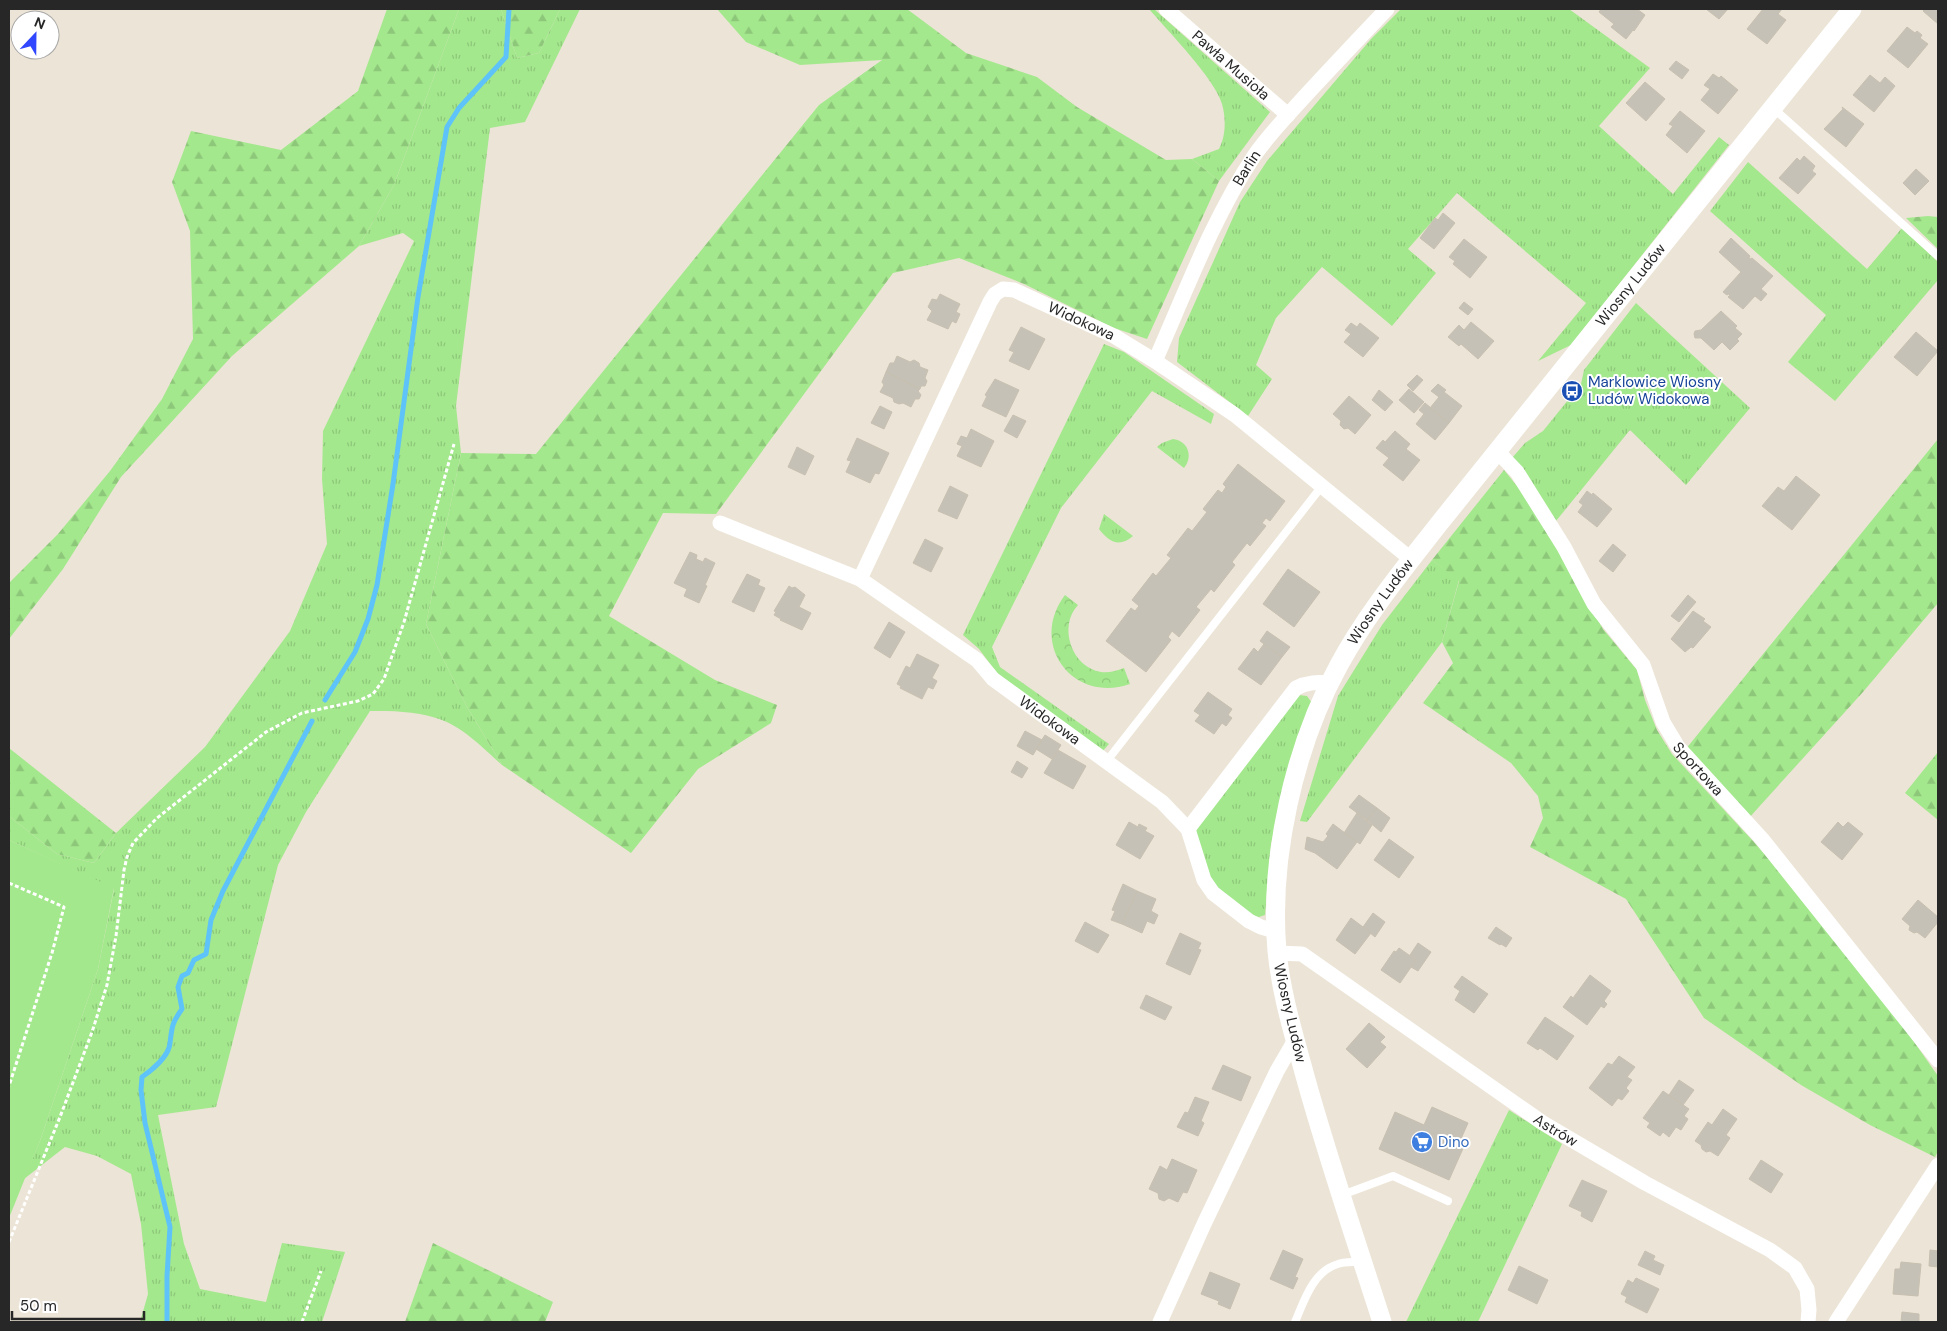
<svg xmlns="http://www.w3.org/2000/svg" width="1947" height="1331" viewBox="0 0 1947 1331" font-family="'DM Sans',sans-serif">
  <defs>
    <pattern id="grass-tufts" width="24" height="20" patternUnits="userSpaceOnUse" patternTransform="scale(1.25)"><rect width="24" height="20" fill="#a4e88d"/><path d="M3 7l-1-3M5 7V3M7 7l1-3M15 17l-1-3M17 17v-4M19 17l1-3" fill="none" stroke="#8dc77a"/></pattern>
    <pattern id="forest-firs" width="22" height="20" patternUnits="userSpaceOnUse" patternTransform="scale(1.25)"><rect width="22" height="20" fill="#a4e88d"/><path d="M5 1l3.5 6h-7zM16 11l3.5 6h-7z" fill="#8dc77a"/></pattern>
    <pattern id="park-crowns" width="20" height="18" patternUnits="userSpaceOnUse" patternTransform="scale(1.25)"><rect width="20" height="18" fill="#a4e88d"/><path d="M2 6a3 3 0 1 1 6 0M12 15a3 3 0 1 1 6 0" fill="none" stroke="#8dc77a"/></pattern>
  </defs>
  <rect width="100%" height="100%" fill="#ece4d6"/>
  <!-- grass -->
  <path fill="url(#grass-tufts)" d="M459 9H501L517 58 539 53 560 9H580L525 122 490 128 456 406 461 453 426 624 467 707 502 765C483 748 461 725 436 718 415 711 391 711 370 711L306 812 278 865 216 1107 158 1115 184 1244 200 1289 266 1302 282 1243 345 1252 322 1322H140L148 1294 141 1224 131 1174 97 1156 65 1147 24 1179 40 1141 98 969 114 889 9 840V816L57 854 94 863 116 833 205 747 290 631 327 544 322 479 323 431 414 241 403 233 359 246 394 185Z
    M1149 9H1154L1270 112 1219 181 1192 159 1219 149C1226 136 1226 118 1222 104 1215 79 1167 30 1149 9Z
    M1401 9H1569L1650 68 1599 126 1673 194 1719 137 1729 145 1571 345 1538 361 1586 303 1457 193 1408 249 1436 273 1392 326 1322 267 1276 318 1256 365 1272 379 1248 416 1177 362 1179 338 1240 202 1267 161 1371 39Z
    M1748 162 1867 269 1902 228 1938 262V280L1835 401 1788 362 1826 315 1710 211Z
    M1636 303 1750 408 1686 485 1630 430 1556 521 1512 458 1525 443 1543 431 1581 384 1584 370Z
    M1104 344 1124 352 1214 414 1211 424 1152 391 1061 508 992 647 1000 667 1109 744 1102 752 1000 677 979 649 963 635Z
    M1173 439C1189 441 1193 457 1184 468L1157 447 1162 443Z
    M1104 514 1133 536C1119 548 1109 542 1099 529Z
    M1432 560 1459 580 1442 642 1307 822 1300 821 1338 696 1382 625Z
    M1299 695 1307 696 1312 703 1290 760 1271 844 1265 915 1259 917 1249 915 1228 898 1207 877 1194 830Z
    M1509 1110 1562 1144 1478 1322H1406Z"/>
  <!-- forest -->
  <path fill="url(#forest-firs)" d="M387 9H459L394 185 359 246 232 356 121 477 63 569 9 639V583L58 534 110 471 162 399 193 339 190 231 172 182 191 131 281 150 358 91Z
    M501 9H560L539 53 517 58Z
    M717 9H907L966 53 1037 77 1077 107 1166 160 1192 159 1219 181 1147 339 1114 328 1024 284 959 258 893 273 716 514 663 513 609 616 715 680 777 705 771 723 698 769 631 853 502 765 467 707 426 624 461 453 536 454 819 105 882 60 800 65 746 42Z
    M1928 216 1938 217V249L1906 218Z
    M1938 439V603L1863 692 1748 819 1685 750Z
    M1504 470 1530 502 1603 629 1637 670 1645 700 1657 730 1672 754 1753 841 1829 928 1877 989 1938 1076V1151L1935 1157 1870 1125 1801 1085 1704 1018 1626 899 1530 847 1543 818 1538 796 1511 763 1423 703 1453 663 1442 642 1459 581 1432 560Z
    M9 748 116 833 94 863 57 854 9 816Z
    M1938 752V820L1905 793Z
    M433 1243 553 1302 545 1322H405Z"/>
  <!-- park -->
  <path fill="url(#park-crowns)" d="M1065 595 1078 605C1058 626 1071 667 1101 672 1109 673 1116 671 1124 668L1130 684C1073 704 1028 644 1065 595Z"/>
  <!-- garden -->
  <path fill="#a4e88d" d="M9 840 114 888 98 969 40 1141 9 1218Z"/>
  <g fill="none" stroke-linecap="round" stroke-linejoin="round">
    <!-- stream -->
    <path stroke="#5ec3f9" stroke-width="5" d="M325 700 355 652 368 619 377 585 393 484 418 297 447 127 459 108 506 57 509 9
      M167 1322V1276L170 1227 145 1123 141 1090 142 1077C152 1070 169 1056 170 1043 172 1026 172 1023 182 1009L178 987 182 976 188 973 194 960 206 954 211 920 223 891 312 721"/>
  </g>
  <!-- building -->
  <path fill="#c6c1b7" stroke="#c7c0b0" d="M1601 9H1637L1645 15 1634 31 1633 30 1626 39 1611 27 1614 24 1599 12Z
    M1706 9H1728L1719 19Z
    M1763 9H1782L1778 14 1786 20 1767 44 1747 29Z
    M1925 9H1938V24L1923 11Z
    M1907 27 1915 33 1917 31 1922 35 1920 38 1928 44 1908 68 1887 51Z
    M1676 61 1689 70 1682 79 1669 69Z
    M1713 74 1719 78 1721 76 1738 90 1718 114 1701 100 1710 89 1704 85Z
    M1870 75 1880 83 1885 77 1895 86 1874 112 1853 95Z
    M1645 82 1665 99 1646 121 1626 103Z
    M1842 107 1864 124 1846 147 1824 129 1843 109Z
    M1680 111 1705 131 1687 153 1666 135 1673 126 1669 124Z
    M1804 156 1815 166 1812 171 1816 174 1798 194 1779 178 1797 158 1800 161Z
    M1916 169 1929 181 1915 195 1903 183Z
    M1443 213 1455 223 1434 249 1420 238 1435 218 1438 220Z
    M1731 238 1750 256 1749 258 1750 259 1752 258 1773 276 1761 289 1767 294 1761 301 1755 296 1743 309 1728 297 1730 295 1729 294 1727 295 1723 292 1741 272 1719 252Z
    M1464 239 1487 257 1470 278 1453 264 1455 261 1449 257Z
    M940 294 960 304 956 312 960 314 956 323 952 321 948 329 927 320 932 311 928 307 932 299 937 300Z
    M1464 302 1473 309 1468 315 1459 308Z
    M1721 311 1737 326 1735 328 1742 334 1737 339 1739 341 1730 350 1722 342 1714 350 1701 338H1695L1694 334 1695 331 1701 330Z
    M1471 322 1494 341 1478 359 1461 344 1459 346 1448 337 1459 325 1464 330Z
    M1351 323 1357 327 1360 323 1379 338 1363 357 1344 342 1351 334 1345 330Z
    M1021 327 1045 339 1029 370 1009 361 1014 352 1009 350Z
    M1916 332 1938 351 1917 376 1894 357Z
    M897 356 910 362 914 360 919 363 920 367 928 370 925 378 927 381 925 386H921L920 389 886 372 890 363H894Z
    M886 372 920 389 918 391 921 395 919 399H915L911 407 903 403 899 404 894 402 893 398 880 392 884 385 882 382Z
    M1417 375 1423 380 1413 391 1407 385Z
    M995 379 1019 390 1006 417 982 406 987 396 985 395Z
    M1438 384 1446 390 1444 392 1462 406 1449 423 1430 408 1439 397 1431 391Z
    M1409 389 1424 402 1414 413 1399 400Z
    M1379 390 1393 402 1385 411 1372 400Z
    M1349 396 1371 415 1355 434 1348 428 1344 429 1340 425 1341 421 1333 414Z
    M1425 403 1449 423 1435 440 1416 424 1424 414 1419 410Z
    M880 406 892 412 884 429 871 423Z
    M1013 415 1026 421 1017 438 1004 431Z
    M971 429 994 441 981 467 957 456 962 446 957 444 961 436 967 438Z
    M1395 431 1410 444 1406 449 1420 460 1403 481 1383 465 1389 458 1376 448 1383 440 1385 442Z
    M857 438 889 453 879 474 875 473 870 483 846 472 851 461 847 460Z
    M797 447 814 456 805 475 788 467Z
    M1238 464 1285 501 1270 521 1266 518 1262 523 1266 526 1250 546 1247 543 1232 562 1235 565 1214 592 1211 589 1196 607 1200 610 1179 637 1172 631 1168 637 1171 640 1146 672 1106 641 1131 608 1135 611 1139 606 1132 600 1153 573 1156 576 1171 558 1167 555 1188 528 1192 531 1207 512 1203 509 1218 490 1222 493 1226 487 1223 484Z
    M1796 476 1820 495 1792 530 1762 506 1778 487 1784 491Z
    M950 486 968 495 957 519 938 511Z
    M1587 491 1592 495 1593 493 1612 509 1597 527 1578 512 1583 505 1579 502Z
    M925 539 943 548 931 572 913 563Z
    M1613 544 1626 555 1613 572 1599 561Z
    M690 552 697 555 696 559 703 562 705 558 715 563 705 585 707 586 699 603 684 596 687 589 674 583Z
    M1288 569 1320 592 1294 627 1263 604Z
    M747 574 760 580 758 585 765 588 754 612 732 602Z
    M789 586 792 588 795 587 805 595 799 607 811 613 802 630 780 620 781 619 774 615 776 612 774 611Z
    M1688 595 1696 602 1679 622 1671 616Z
    M1693 611 1705 619 1703 621 1711 627 1693 648 1691 647 1685 652 1671 639Z
    M889 622 905 632 890 658 874 648Z
    M1267 631 1290 647 1282 657 1260 641Z
    M1264 644 1282 657 1261 685 1238 669 1254 648 1258 652Z
    M917 654 939 665 932 678 937 681 933 689 928 687 922 699 900 688 901 686 897 684 906 666 910 668Z
    M1208 692 1232 709 1228 715 1232 718 1226 726 1222 723 1214 734 1195 721 1200 715 1194 711Z
    M1025 731 1042 740 1033 755 1017 746Z
    M1045 735 1061 745 1052 759 1036 749Z
    M1058 750 1086 766 1073 789 1044 773Z
    M1017 761 1028 768 1022 778 1011 772Z
    M1359 795 1377 808 1367 820 1349 807Z
    M1377 808 1390 818 1381 832 1367 820Z
    M1357 813 1372 825 1360 844 1344 833Z
    M1129 822 1138 827 1139 824 1147 828 1145 831 1154 836 1140 859 1116 845Z
    M1838 822 1843 827 1848 822 1863 834 1842 860 1821 842Z
    M1333 824 1357 842 1337 869 1315 853 1305 849 1307 837 1323 842 1328 836 1326 834Z
    M1389 839 1414 857 1399 878 1374 860Z
    M1123 884 1137 891 1122 924 1111 920 1115 911 1112 910Z
    M1137 891 1156 899 1151 911 1158 915 1154 924 1147 921 1142 933 1122 924Z
    M1918 900 1938 917V922L1925 938 1917 932 1914 933 1909 930 1910 926 1902 919Z
    M1373 913 1385 922 1375 937 1363 927Z
    M1351 918 1371 933 1355 954 1336 940Z
    M1085 922 1109 935 1098 953 1075 941Z
    M1496 927 1512 938 1506 947 1501 944 1500 945 1488 938Z
    M1180 933 1201 943 1198 949 1201 950 1190 975 1166 964Z
    M1418 943 1431 952 1418 971 1411 967 1416 960 1410 955Z
    M1399 948 1416 960 1400 983 1381 970 1394 951 1396 952Z
    M1590 975 1611 991 1604 1001 1607 1004 1604 1008 1601 1006 1587 1025 1563 1007 1571 996 1573 998Z
    M1462 976 1488 994 1474 1013 1455 1000 1460 991 1454 987Z
    M1146 995 1172 1007 1165 1020 1140 1008Z
    M1545 1017 1574 1036 1557 1060 1540 1048 1538 1050 1527 1043Z
    M1369 1023 1385 1037 1380 1042 1386 1047 1367 1068 1346 1049Z
    M1619 1056 1635 1067 1627 1077 1632 1080 1626 1088 1629 1091 1622 1100 1618 1098 1612 1106 1589 1088 1608 1063 1612 1065Z
    M1223 1065 1251 1077 1241 1101 1212 1089Z
    M1679 1080 1694 1090 1683 1105 1669 1095Z
    M1663 1091 1689 1109 1684 1116 1688 1119 1681 1130 1676 1127 1669 1137 1663 1132 1660 1136 1647 1127 1650 1123 1643 1118Z
    M1195 1097 1209 1102 1201 1121 1204 1123 1198 1136 1177 1127 1185 1112 1188 1113Z
    M1432 1107 1468 1123 1460 1141 1465 1144 1449 1180 1379 1149 1395 1112 1424 1125Z
    M1723 1109 1737 1119 1726 1135 1730 1138 1718 1156 1710 1151 1706 1152 1702 1149 1701 1145 1695 1141 1708 1122 1712 1125Z
    M1172 1159 1197 1170 1187 1193 1183 1192 1178 1202 1169 1198 1164 1201 1159 1199 1158 1193 1149 1189 1160 1166 1167 1170Z
    M1761 1160 1783 1174 1771 1193 1749 1179Z
    M1582 1180 1607 1191 1592 1222 1581 1216 1582 1212 1569 1206Z
    M1283 1250 1303 1259 1295 1277 1298 1278 1293 1289 1270 1279Z
    M1930 1250 1938 1251V1267L1929 1266Z
    M1645 1251 1655 1256 1653 1260 1664 1265 1660 1275 1638 1265Z
    M1901 1262 1921 1264 1918 1296 1893 1294 1895 1269H1900Z
    M1519 1266 1548 1280 1537 1304 1508 1290Z
    M1210 1272 1240 1284 1230 1309 1218 1304 1219 1301 1201 1294Z
    M1636 1278 1659 1289 1647 1313 1625 1302 1627 1297 1621 1294 1628 1280 1633 1283Z
    M1902 1312 1919 1314V1322H1901Z"/>
  <g fill="none" stroke-linecap="round" stroke-linejoin="round">
    <!-- path -->
    <path stroke="#fff" stroke-width="3" stroke-dasharray="4 2.5" stroke-linecap="butt" d="M9 883 64 907 52 953 9 1086
      M9 1242 60 1117 92 1032 107 985 116 936 124 870 127 857 133 843 157 818 266 732 302 713 358 701 373 694 384 679 404 622 454 444
      M302 1322 321 1271"/>
    <!-- service -->
    <path stroke="#fff" stroke-width="8" d="M1773 108 1938 256
      M1106 762 1322 486
      M1342 1195 1393 1176 1448 1201
      M1295 1322C1304 1301 1313 1271 1338 1264 1344 1261 1354 1262 1361 1262"/>
    <!-- minor -->
    <g stroke="#fff" stroke-width="15">
      <path id="s1" d="M1166 9 1288 115"/>
      <path id="s2" d="M1155 361C1186 291 1212 220 1254 156 1269 134 1289 114 1306 95 1333 66 1360 37 1387 9"/>
      <path id="s3" d="M1498 452 1517 472 1564 547 1594 604 1643 665 1663 722 1678 747 1762 839 1938 1060"/>
      <path id="s4" d="M720 523 860 579 977 660 993 679 1162 802 1188 829 1204 880 1213 893 1249 921 1261 927 1275 931"/>
      <path id="s5" d="M860 579 990 302 995 294 1003 289 1014 290 1114 336 1155 361 1235 415 1412 560"/>
      <path d="M1188 829 1296 688C1308 682 1317 682 1330 683"/>
      <path id="s6" d="M1277 953 1302 954 1543 1123 1645 1183 1770 1250 1795 1268 1807 1289 1809 1310 1808 1322"/>
      <path d="M1160 1322 1204 1224 1277 1071 1295 1040"/>
      <path d="M1836 1322 1938 1165"/>
    </g>
    <!-- tertiary -->
    <path stroke="#fff" stroke-width="19" id="s7" d="M1382 1322C1356 1241 1328 1159 1305 1076 1294 1035 1281 994 1277 951 1269 858 1294 747 1339 665 1366 615 1403 570 1438 525L1852 9"/>
  </g>
  <!-- icons -->
  <defs>
    <g id="bus-disc" transform="scale(1.125)"><circle r="9.5" fill="#1a4fb4" stroke="#fff"/><path d="M-5-6H5V4H4V6H2V4H-2V6H-4V4H-5ZM-3.5-4V0h7V-4ZM-3.5 1.2v1.5H-2V1.2ZM2 1.2v1.5H3.5V1.2Z" fill="#fff"/></g>
    <g id="supermarket-disc" transform="scale(1.125)"><circle r="9.5" fill="#3f7fe0" stroke="#fff"/><path d="M-6-5.5h2.5l.6 2H6L4.5 2H-2.5L-4.4-4H-6ZM-1.5 3.2a1.3 1.3 0 1 0 .1 0ZM3 3.2a1.3 1.3 0 1 0 .1 0Z" fill="#fff"/></g>
  </defs>
  <g fill-rule="evenodd">
    <use href="#bus-disc" x="1572" y="391"/>
    <use href="#supermarket-disc" x="1422" y="1142"/>
  </g>
  <g text-anchor="middle" dominant-baseline="central" stroke-width="4" stroke-linejoin="round" paint-order="stroke">
    <!-- street labels -->
    <g font-size="15" fill="#272727" stroke="#fff">
      <text stroke="none"><textPath href="#s1" startOffset="86">Pawła Musioła</textPath></text>
      <text stroke="none"><textPath href="#s2" startOffset="214">Barlin</textPath></text>
      <text stroke="none"><textPath href="#s7" startOffset="1162">Wiosny Ludów</textPath></text>
      <text stroke="none"><textPath href="#s5" startOffset="410">Widokowa</textPath></text>
      <text stroke="none"><textPath href="#s7" startOffset="758">Wiosny Ludów</textPath></text>
      <text stroke="none"><textPath href="#s4" startOffset="388">Widokowa</textPath></text>
      <text stroke="none"><textPath href="#s3" startOffset="378">Sportowa</textPath></text>
      <text transform="translate(1290 1013) rotate(77)">Wiosny Ludów</text>
      <text stroke="none"><textPath href="#s6" startOffset="334">Astrów</textPath></text>
    </g>
    <!-- transit labels -->
    <g font-size="15" fill="#164399" stroke="#fff" text-anchor="start">
      <text x="1588" y="382">Marklowice Wiosny<tspan x="1588" dy="17">Ludów Widokowa</tspan></text>
    </g>
    <!-- shop labels -->
    <g font-size="15" fill="#366cbe" stroke="#fff" text-anchor="start">
      <text x="1438" y="1142">Dino</text>
    </g>
  </g>
  <!-- border -->
  <rect width="1947" height="1331" fill="none" stroke="#272727" stroke-width="20"/>
  <!-- north arrow -->
  <g transform="translate(35 35) rotate(22)"><circle r="24" fill="#ffffff" stroke="#a9a9a9"/>
  <path d="M0-4L9 19L0 12L-9 19Z" fill="#3046ff"/>
  <text y="-8" font-size="14" font-weight="bold" text-anchor="middle" fill="#272727">N</text>
  </g>
  <!-- scale -->
  <path d="M12 1311v8h132v-8" fill="none" stroke="#272727" stroke-width="2.5"/>
  <text x="20" y="1311" font-size="15" fill="#272727" stroke="#ffffff" stroke-width="4" paint-order="stroke">50 m</text>
</svg>
